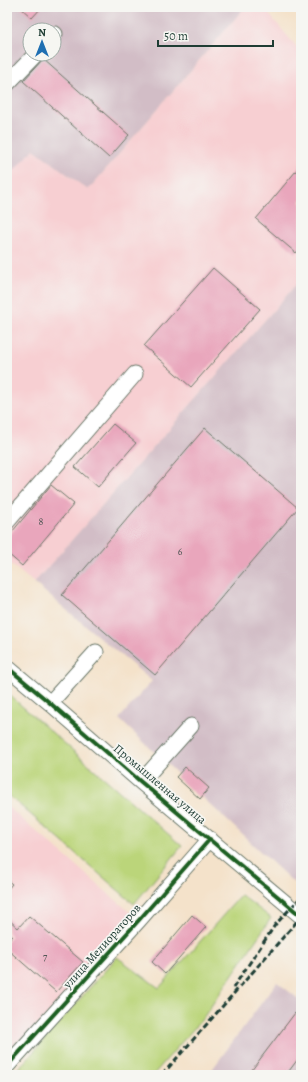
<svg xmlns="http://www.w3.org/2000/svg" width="308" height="1082" viewBox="0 0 308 1082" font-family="Alegreya,serif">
  <rect width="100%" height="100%" fill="#f6f6f2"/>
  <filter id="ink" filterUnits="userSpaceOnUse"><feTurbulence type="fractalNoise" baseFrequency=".025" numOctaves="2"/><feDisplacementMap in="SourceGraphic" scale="8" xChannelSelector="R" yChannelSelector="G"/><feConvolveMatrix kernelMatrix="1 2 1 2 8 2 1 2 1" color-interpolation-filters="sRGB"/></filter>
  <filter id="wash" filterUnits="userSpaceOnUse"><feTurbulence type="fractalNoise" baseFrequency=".012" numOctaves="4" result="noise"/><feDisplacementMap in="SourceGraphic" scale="16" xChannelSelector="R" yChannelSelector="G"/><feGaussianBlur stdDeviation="0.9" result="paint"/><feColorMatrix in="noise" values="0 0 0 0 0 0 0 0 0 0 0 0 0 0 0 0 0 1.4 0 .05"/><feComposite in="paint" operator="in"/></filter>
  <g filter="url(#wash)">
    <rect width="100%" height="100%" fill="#f4e2ca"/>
    <!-- built -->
    <path fill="#f7cfd2" d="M245 7H263L301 52V279L34 583 7 561V178L33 148 88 190Z
      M7 806 139 920 7 1066Z"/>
    <!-- industrial -->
    <path fill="#d2bdc6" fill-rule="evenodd" d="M7 7H245L88 190 34 149 7 178ZM30 30H54V54H30Z
      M301 279V876L294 883 119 719 152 681 34 583Z
      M277 982 301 1001V1075H208Z"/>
    <!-- green -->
    <path fill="#bbd57a" stroke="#6d8957" d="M7 693 182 846 134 904 7 794Z
      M241 895 271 918 203 1018 153 1075H13L117 957 159 988Z"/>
    <g id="blocks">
      <!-- building -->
      <path fill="#e9a6bc" d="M20 7H42L32 18Z
        M43 59 129 135 109 158 23 81Z
        M301 165V247L296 253 256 219Z
        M213 268 260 309 191 387 144 346Z
        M113 424 136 443 98 487 75 467Z
        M205 428 298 508 155 675 62 595Z
        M51 485 74 504 22 566 7 553V538Z
        M185 767 209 788 200 799 176 777Z
        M7 880 12 884 7 890Z
        M192 915 206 927 165 974 152 962Z
        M29 916 83 962 56 992 7 949V941L12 936 7 931V918L18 928Z
        M295 1013 301 1018V1055L286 1075H248Z"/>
    </g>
  </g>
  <g filter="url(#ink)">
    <use href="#blocks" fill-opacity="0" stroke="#6a7768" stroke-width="1"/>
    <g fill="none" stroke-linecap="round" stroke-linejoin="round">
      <!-- minor casing -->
      <g stroke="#6a7768" stroke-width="17">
        <path id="minor" d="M54 35 55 34
          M7 84 36 54
          M7 522 135 374
          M7 667 50 703 141 782 301 916
          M50 703 96 652
          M141 782 191 726
          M7 1066 139 920 210 839"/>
      </g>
      <!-- minor -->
      <use href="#minor" stroke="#fff" stroke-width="15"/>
      <!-- rail -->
      <path stroke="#1f3d34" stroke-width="3" stroke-dasharray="6 3" stroke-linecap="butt" d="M233 988 275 925 301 897
        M162 1075 301 917"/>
      <!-- cycleway casing -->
      <g stroke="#f6f6f2" stroke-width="6">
        <path id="cycleway" d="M7 667 50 703 141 782 301 916
          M7 1066 139 920 210 839"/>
      </g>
      <!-- cycleway -->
      <use href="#cycleway" stroke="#1b5e20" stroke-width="4"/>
    </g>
  </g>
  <g text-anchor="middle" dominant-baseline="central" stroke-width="3.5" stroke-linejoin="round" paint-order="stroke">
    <!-- number labels -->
    <g font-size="10" fill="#525756">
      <text x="41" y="521">8</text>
      <text x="180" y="551">6</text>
      <text x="45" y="956">7</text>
    </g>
    <!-- street labels -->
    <g font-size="12" fill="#1f3d34" stroke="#f6f6f2">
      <text transform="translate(160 784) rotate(40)">Промышленная улица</text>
      <text transform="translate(102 946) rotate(-48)">улица Мелиораторов</text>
    </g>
  </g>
  <!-- margin -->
  <rect width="308" height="1082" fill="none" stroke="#f6f6f2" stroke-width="24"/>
  <!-- north arrow -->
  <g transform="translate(42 42)"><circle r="19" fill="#f6f6f2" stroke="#a0aca6"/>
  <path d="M0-3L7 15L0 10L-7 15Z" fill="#1f6fb2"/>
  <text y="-6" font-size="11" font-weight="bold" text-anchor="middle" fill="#1f3d34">N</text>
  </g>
  <!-- scale -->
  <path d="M158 40v6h115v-6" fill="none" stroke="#1f3d34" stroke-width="2"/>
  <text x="164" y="40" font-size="12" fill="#1f3d34" stroke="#f6f6f2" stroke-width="3" paint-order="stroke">50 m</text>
</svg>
